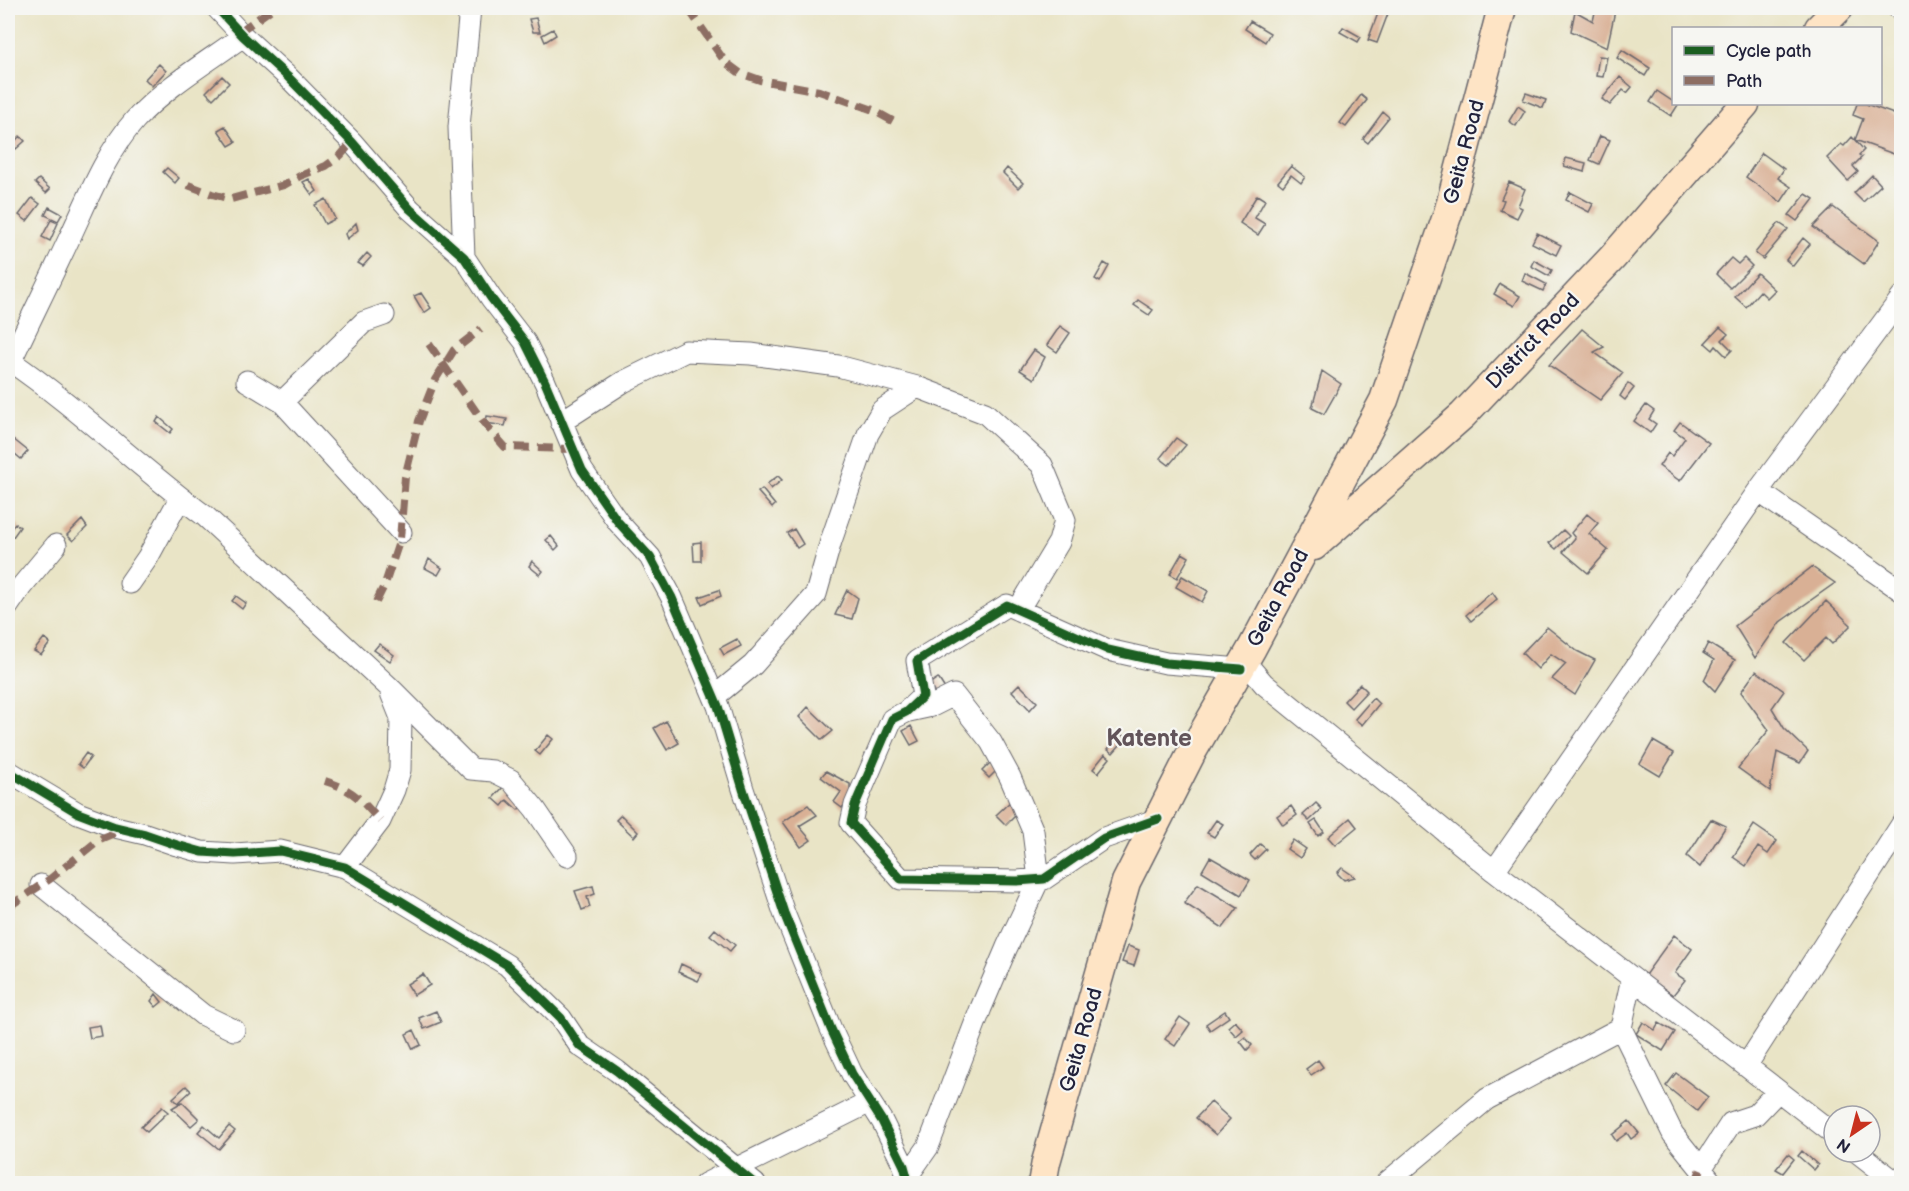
<svg xmlns="http://www.w3.org/2000/svg" width="1909" height="1191" viewBox="0 0 1909 1191" font-family="'Balsamiq Sans',sans-serif">
  <rect width="100%" height="100%" fill="#f6f6f2"/>
  <filter id="ink" filterUnits="userSpaceOnUse"><feTurbulence type="fractalNoise" baseFrequency=".0167" numOctaves="2"/><feDisplacementMap in="SourceGraphic" scale="12" xChannelSelector="R" yChannelSelector="G"/><feConvolveMatrix kernelMatrix="1 2 1 2 8 2 1 2 1" color-interpolation-filters="sRGB"/></filter>
  <filter id="wash" filterUnits="userSpaceOnUse"><feTurbulence type="fractalNoise" baseFrequency=".008" numOctaves="4" result="noise"/><feDisplacementMap in="SourceGraphic" scale="24" xChannelSelector="R" yChannelSelector="G"/><feGaussianBlur stdDeviation="1.35" result="paint"/><feColorMatrix in="noise" values="0 0 0 0 0 0 0 0 0 0 0 0 0 0 0 0 0 1.4 0 .05"/><feComposite in="paint" operator="in"/></filter>
  <g filter="url(#wash)">
    <rect width="100%" height="100%" fill="#e9e4c6"/>
    <g id="blocks">
      <!-- building -->
      <path fill="#d9b095" d="M1380 8 1389 11 1377 43 1368 40Z
        M1596 8H1608L1615 11 1607 48 1571 31 1575 11 1593 21Z
        M536 18 540 32H533L529 19Z
        M1250 21 1270 33 1265 42 1245 29Z
        M1343 27 1361 37 1358 42 1340 32Z
        M553 29 556 35 545 42 542 35Z
        M1622 50 1650 68 1645 76 1617 58Z
        M1599 56 1607 57 1603 77 1596 76Z
        M159 64 166 71 152 86 145 79Z
        M222 76 229 83 213 99 206 92Z
        M1620 77 1632 87 1627 93 1623 90 1610 105 1602 99Z
        M1657 91 1678 105 1671 116 1650 102Z
        M1526 93 1546 100 1543 108 1523 100Z
        M1361 95 1367 100 1346 127 1340 123Z
        M1857 104H1866L1902 117V157L1855 140 1863 119 1853 115Z
        M1518 106 1525 111 1516 126 1509 121Z
        M1383 112 1389 117 1368 143 1363 139Z
        M225 126 236 142 229 146 218 130Z
        M20 136 25 141 16 149 12 144Z
        M1600 136 1610 140 1599 164 1590 160Z
        M1852 137 1864 150 1859 155 1862 157 1853 166 1858 172 1848 181 1827 158 1841 144 1844 146Z
        M1762 153 1784 169 1778 178 1791 187 1781 202 1746 177Z
        M1566 158 1586 163 1584 172 1564 166Z
        M1291 166 1305 177 1301 183 1291 175 1283 186 1278 182Z
        M167 168 179 178 175 183 163 172Z
        M1007 168 1023 183 1018 188 1003 173Z
        M1872 175 1881 185 1863 202 1854 193Z
        M39 179 50 189 46 193 35 183Z
        M309 179 317 191 312 195 303 182Z
        M1509 182 1525 189 1518 206 1522 208 1517 218 1500 210 1504 200 1501 199Z
        M1570 192 1593 204 1589 212 1566 200Z
        M1806 194 1814 199 1797 221 1789 215Z
        M1257 195 1265 200 1255 218 1265 224 1258 235 1240 223Z
        M32 198 40 204 27 221 19 215Z
        M326 199 335 219 325 224 315 205Z
        M49 207 62 214 58 221 45 215Z
        M1833 207 1879 241 1864 264 1813 227Z
        M51 220 58 223 50 241 42 237Z
        M356 223 358 230 347 239 345 234Z
        M1779 223 1788 229 1763 259 1755 253Z
        M1537 233 1561 245 1556 255 1532 243Z
        M1803 238 1810 244 1793 266 1786 260Z
        M367 253 371 257 363 266 358 263Z
        M1731 258 1738 264 1744 258 1752 266 1730 288 1716 274Z
        M1534 260 1552 270 1549 276 1531 266Z
        M1104 263 1109 266 1100 282 1095 279Z
        M1525 273 1546 284 1543 291 1522 281Z
        M1757 273 1775 290 1767 298 1760 291 1746 307 1735 297Z
        M1500 284 1520 296 1514 306 1494 294Z
        M421 293 431 308 424 313 414 296Z
        M1138 300 1153 310 1149 315 1134 305Z
        M1060 326 1070 333 1057 352 1047 345Z
        M1720 327 1728 334 1722 340 1732 350 1726 356 1716 346 1713 350 1705 343Z
        M1582 329 1604 347 1594 352 1623 373 1600 400 1549 365Z
        M1034 350 1045 357 1034 379 1020 370Z
        M1322 371 1341 384 1324 414 1312 408Z
        M1628 383 1634 388 1625 400 1620 396Z
        M1646 405 1654 411 1649 419 1656 424 1650 433 1634 421Z
        M487 416 507 419 505 426 486 423Z
        M159 417 173 429 170 433 156 422Z
        M1680 422 1709 443 1680 481 1659 466 1668 453 1672 456 1685 438 1674 430Z
        M8 435 28 451 21 459 8 448Z
        M1176 438 1186 445 1169 465 1160 458Z
        M778 476 782 480 771 489 767 484Z
        M762 489 775 505 772 508 758 492Z
        M1587 514 1598 523 1589 534 1608 550 1588 573 1563 552 1575 538 1571 533Z
        M82 520 87 527 73 541 67 535Z
        M15 523 20 527 13 537 8 533Z
        M794 529 803 544 797 548 787 533Z
        M1563 530 1569 536 1556 549 1549 543Z
        M551 536 559 546 555 550 546 540Z
        M701 542V561H694L693 543Z
        M1182 553 1189 557 1177 578 1170 574Z
        M429 559 442 568 438 575 425 568Z
        M532 561 543 571 540 575 529 566Z
        M1812 567 1835 583 1780 622 1755 658 1735 626Z
        M1182 576 1208 591 1202 602 1176 587Z
        M719 590 721 596 702 604 699 597Z
        M847 590 858 598 852 619 835 615Z
        M1492 592 1497 599 1471 621 1466 615Z
        M236 596 246 603 242 609 232 601Z
        M1826 601 1851 625 1832 644 1826 638 1804 660 1786 643Z
        M1547 627 1577 651 1595 660 1575 695 1552 679 1566 664 1551 654 1538 669 1522 653Z
        M44 638 50 643 41 655 34 651Z
        M737 639 741 646 724 655 720 648Z
        M1708 643 1735 660 1715 691 1704 680 1714 660 1703 653Z
        M379 644 394 655 390 661 374 650Z
        M1756 671 1784 691 1772 708 1784 728 1808 751 1800 763 1777 752 1770 791 1738 768 1769 730 1741 692Z
        M938 678 947 692 938 697 929 684Z
        M1019 684 1037 702 1030 710 1012 691Z
        M1360 684 1367 691 1351 708 1344 701Z
        M1373 698 1379 704 1362 725 1355 719Z
        M808 707 833 731 822 740 799 717Z
        M666 721 679 743 667 750 654 728Z
        M911 726 919 741 911 745 903 731Z
        M1121 734 1126 738 1113 753 1108 749Z
        M548 735 553 739 540 755 535 751Z
        M1653 741 1674 753 1660 776 1640 764Z
        M86 753 91 757 83 768 78 764Z
        M1105 754 1110 758 1098 773 1093 769Z
        M991 762 998 769 989 778 982 771Z
        M826 771 850 784V797L842 808 834 802 841 792 821 777Z
        M507 783 526 801 518 810 507 800 502 806 493 798Z
        M1012 800 1021 810 1006 825 996 815Z
        M1316 803 1322 809 1309 821 1303 815Z
        M808 805 817 815 799 826 811 840 801 847 783 822Z
        M1291 806 1297 815 1283 825 1277 816Z
        M621 815 638 832 634 837 616 820Z
        M1350 818 1357 827 1335 845 1328 837Z
        M1711 819 1726 826 1700 867 1687 856Z
        M1216 820 1223 824 1214 837 1207 833Z
        M1316 820 1324 832 1318 836 1310 824Z
        M1754 825 1777 841 1768 854 1758 847 1746 866 1733 857Z
        M1293 840 1306 849 1300 858 1287 849Z
        M1260 844 1266 849 1255 860 1250 855Z
        M1210 857 1250 880 1241 895 1202 871Z
        M1342 868 1355 877 1344 880 1337 873Z
        M1198 884 1238 908 1223 928 1184 903Z
        M593 886 595 894 587 897 590 907 582 910 575 891Z
        M715 929 735 945 730 951 710 935Z
        M1674 935 1692 949 1675 973 1685 980 1673 995 1645 975Z
        M1128 946 1139 950 1134 966 1122 962Z
        M681 964 702 974 698 981 678 972Z
        M423 974 430 985 414 995 407 984Z
        M156 994 162 1002 156 1007 151 1001Z
        M436 1011 441 1022 424 1029 419 1018Z
        M1225 1011 1229 1017 1210 1030 1206 1024Z
        M1180 1017 1190 1024 1175 1046 1165 1039Z
        M1235 1021 1243 1030 1236 1036 1228 1027Z
        M1643 1022 1655 1030 1659 1023 1675 1032 1663 1051 1636 1034Z
        M100 1025 102 1036 90 1038 88 1027Z
        M414 1030 421 1045 413 1049 406 1034Z
        M1245 1037 1252 1045 1247 1050 1240 1041Z
        M1318 1060 1323 1067 1311 1075 1306 1069Z
        M1676 1073 1708 1097 1697 1111 1666 1086Z
        M186 1086 191 1091 178 1103 173 1098Z
        M182 1102 199 1119 191 1126 172 1108Z
        M1211 1102 1230 1119 1216 1135 1196 1118Z
        M162 1107 168 1112 147 1132 141 1127Z
        M1629 1121 1639 1133 1631 1139 1627 1133 1616 1141 1612 1135Z
        M204 1125 219 1138 229 1126 235 1131 219 1149 198 1132Z
        M1802 1151 1818 1165 1814 1170 1798 1156Z
        M1788 1154 1794 1159 1783 1173 1776 1169Z"/>
    </g>
  </g>
  <g filter="url(#ink)">
    <use href="#blocks" fill-opacity="0" stroke="#68666c" stroke-width="1.5"/>
    <g fill="none" stroke-linecap="round" stroke-linejoin="round">
      <!-- street casing -->
      <g stroke="#68666c" stroke-width="23">
        <path id="street" d="M217 8 243 36 288 77 352 142 410 209 464 257 491 298 525 342 545 382 582 470 618 522 650 557 672 598 718 706 743 789 784 913 831 1029 852 1074 882 1121 904 1166 909 1184
          M1898 8 1902 11
          M464 257 459 127 470 8
          M10 361C79 408 138 467 205 516L389 687 471 769 493 771 511 780 535 809 567 856
          M8 367C28 324 49 282 69 239 88 199 105 154 135 120 166 86 206 63 243 36
          M247 381 282 402 401 532
          M282 402 364 322 384 315
          M561 422 623 382 686 351 751 354 838 366 917 387 985 413 1042 465 1065 520 1059 542 1018 610
          M1758 491 1902 591
          M130 583 148 557 180 498
          M8 606 21 587 56 545
          M1245 662 1264 684 1494 871 1834 1134
          M714 697 753 665 816 594 831 541 868 434 882 410 917 387
          M8 771 78 813 115 827 145 834 177 845 202 852 235 854 280 851 345 867 507 965 561 1018 579 1045 617 1071 755 1184
          M1158 819 1104 838 1044 879 1017 881 901 879 851 823 855 805 892 719 906 712 923 696 917 661 1007 605 1108 650 1166 663 1241 669
          M345 867 380 821 394 790 400 770 401 718 391 693
          M1494 871 1758 491 1902 297
          M41 885 203 1015 234 1030
          M1621 1028 1673 1134 1713 1184
          M1746 1066 1902 824
          M1857 1152 1898 1184
          M1701 1169 1731 1123 1755 1115 1778 1091
          M907 1177 928 1147 981 1008 1007 947 1039 879 1033 831 1010 777 991 742 954 695 932 706 909 711
          M705 1184 870 1102
          M1385 1184 1487 1099 1621 1028 1632 978"/>
      </g>
      <!-- secondary casing -->
      <g stroke="#68666c" stroke-width="31">
        <path id="secondary" d="M1819 28 1839 8
          M1314 546 1463 415 1613 257 1745 104
          M1042 1184 1046 1162 1126 882 1192 752 1252 648 1384 400 1448 213 1502 8"/>
      </g>
      <!-- street -->
      <use href="#street" stroke="#fff" stroke-width="21"/>
      <!-- secondary -->
      <use href="#secondary" stroke="#fee4c5" stroke-width="28"/>
      <!-- quiet -->
      <path stroke="#8d6e63" stroke-width="8" stroke-dasharray="15 8" stroke-linecap="butt" d="M688 8 725 62 740 73 760 80 819 91 873 110 896 123
        M239 32 273 8
        M188 185 212 194 231 199 284 185 300 176 326 166 341 155 352 142
        M429 344 484 423 505 447 573 449
        M376 602 385 584 400 539 405 477 419 421 435 380 454 350 481 329
        M325 781C354 790 360 799 380 821
        M8 907 50 879 100 839 122 830
        M1695 1184 1701 1169"/>
      <!-- cycleway casing -->
      <g stroke="#f6f6f2" stroke-width="13">
        <path id="cycleway" d="M217 8 243 36 288 77 352 142 410 209 464 257 491 298 525 342 545 382 582 470 618 522 650 557 672 598 718 706 743 789 784 913 831 1029 852 1074 882 1121 904 1166 909 1184
          M8 771 78 813 115 827 145 834 177 845 202 852 235 854 280 851 345 867 507 965 561 1018 579 1045 617 1071 755 1184
          M1158 819 1104 838 1044 879 1017 881 901 879 851 823 855 805 892 719 906 712 923 696 917 661 1007 605 1108 650 1166 663 1241 669"/>
      </g>
      <!-- cycleway -->
      <use href="#cycleway" stroke="#1b5e20" stroke-width="9"/>
    </g>
  </g>
  <g text-anchor="middle" dominant-baseline="central" stroke-width="4.5" stroke-linejoin="round" paint-order="stroke">
    <!-- street labels -->
    <g font-size="21" fill="#22223b" stroke="#f6f6f2">
      <text transform="translate(1464 152) rotate(-75)">Geita Road</text>
      <text transform="translate(1533 341) rotate(-46)">District Road</text>
      <text transform="translate(1278 598) rotate(-62)">Geita Road</text>
      <text transform="translate(1081 1040) rotate(-74)">Geita Road</text>
    </g>
    <!-- quarter labels -->
    <g font-size="24" font-weight="bold" fill="#62545a" stroke="#f6f6f2">
      <text x="1149" y="738">Katente</text>
    </g>
  </g>
  <!-- margin -->
  <rect width="1909" height="1191" fill="none" stroke="#f6f6f2" stroke-width="30"/>
  <!-- legend -->
  <rect x="1672" y="27" width="210" height="78" fill="#f6f6f2" stroke="#a1a1a9" stroke-width="1.5"/>
  <rect x="1684" y="46" width="30" height="9" fill="#1b5e20" stroke="#a1a1a9" stroke-width="1.5"/>
  <text x="1726" y="57" font-size="18" fill="#22223b">Cycle path</text>
  <rect x="1684" y="76" width="30" height="9" fill="#8d6e63" stroke="#a1a1a9" stroke-width="1.5"/>
  <text x="1726" y="87" font-size="18" fill="#22223b">Path</text>
  <!-- north arrow -->
  <g transform="translate(1852 1134) rotate(215)"><circle r="28" fill="#f6f6f2" stroke="#a1a1a9" stroke-width="1.5"/>
  <path d="M0-4.5L10 22L0 15L-10 22Z" fill="#c8321e"/>
  <text y="-9" font-size="16" font-weight="bold" text-anchor="middle" fill="#22223b">N</text>
  </g>
</svg>
